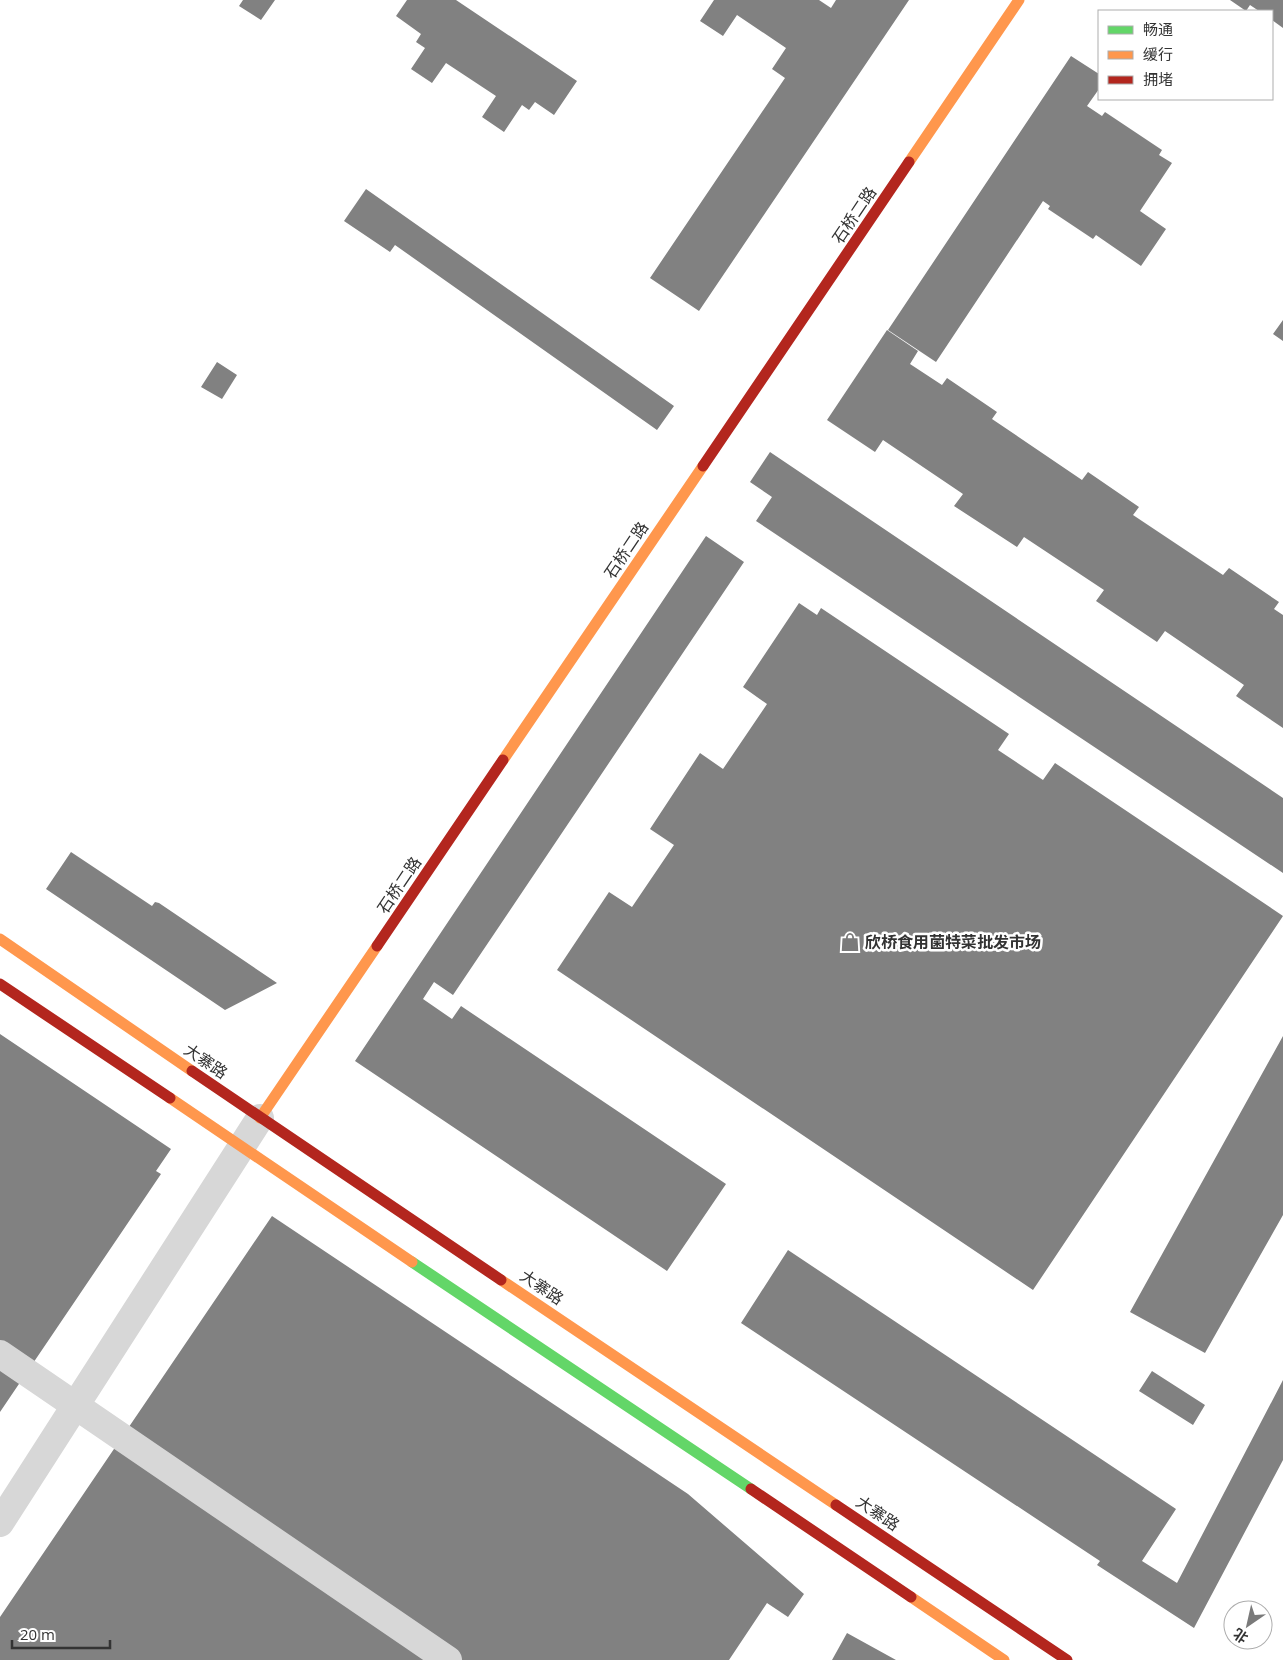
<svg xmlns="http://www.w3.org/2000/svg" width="1283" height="1660" viewBox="0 0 1283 1660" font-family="'Open Sans','Noto Sans SC',sans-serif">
  <rect width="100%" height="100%" fill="#fff"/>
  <!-- building -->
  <path fill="#818181" d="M243 0H275L261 20 239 6Z
    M407 0H456L577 81 554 115 535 102 529 110 522 105 504 132 482 117 496 96 446 63 432 83 411 69 425 48 416 42 421 34 396 16Z
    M714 0H819L831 8 836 0H909L699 311 650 278 785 78 772 69 786 48 737 15 723 36 700 21Z
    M1230 0H1283V28L1272 20V11H1259L1250 5 1246 11Z
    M1071 56 1099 74V89L1087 106 1102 116 1105 112 1162 150 1159 155 1172 163 1140 211 1166 229 1141 266 1096 235 1093 239 1048 209 1050 206 1043 201 936 362 888 330Z
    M366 189 674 406 657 430 395 245 390 252 344 221Z
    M1283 320V341L1273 334Z
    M887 330 918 351 910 364 942 385 947 378 997 412 992 419 1082 480 1088 472 1139 507 1133 515 1223 575 1229 568 1279 602 1274 609 1283 615V728L1236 696 1244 685 1165 631 1157 642 1096 601 1104 590 1024 537 1017 547 954 506 963 494 883 440 875 452 827 420Z
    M217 362 237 375 222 399 201 387Z
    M770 452 1283 798V873L756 521 772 497 750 482Z
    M706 536 744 562 453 995 434 982 423 999 452 1019 461 1006 726 1184 667 1271 355 1061Z
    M799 603 817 615 821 608 1009 734 998 750 1043 780 1055 763 1283 916 1033 1290 557 970 609 892 632 907 674 845 650 829 700 753 723 769 767 704 743 687Z
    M71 852 152 906 155 902 159 903 277 983 225 1010 46 889Z
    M0 1034 171 1149 156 1171 161 1174 0 1412Z
    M1283 1036V1215L1205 1353 1130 1312Z
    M272 1216 688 1494 804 1594 788 1617 767 1603 729 1660H0V1617Z
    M788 1250 1176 1509 1142 1561 1177 1583 1283 1380V1460L1194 1628 1097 1565 1100 1561 741 1323Z
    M1152 1371 1205 1405 1193 1425 1139 1391Z
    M847 1633 896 1660H832Z"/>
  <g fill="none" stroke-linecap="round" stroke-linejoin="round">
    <!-- street -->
    <path stroke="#d7d7d7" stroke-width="28" d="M0 1354 448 1660
      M0 1523 260 1118"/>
    <!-- fast -->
    <path stroke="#63d668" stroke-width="11" d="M412 1262 751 1489"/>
    <!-- slow -->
    <path stroke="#ff974d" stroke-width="11" d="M909 162 1019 0
      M503 760 703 466
      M0 939 192 1071
      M170 1098 412 1262
      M260 1118 377 946
      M501 1280 836 1505
      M911 1597 1004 1660"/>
    <!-- jam -->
    <path stroke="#b3261e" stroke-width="11" d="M703 466 909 162
      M377 946 503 760
      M0 984 170 1098
      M192 1071 501 1280
      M751 1489 911 1597
      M836 1505 1067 1660"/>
  </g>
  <!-- icons -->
  <defs>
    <g id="shop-bare" transform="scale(1.5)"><path d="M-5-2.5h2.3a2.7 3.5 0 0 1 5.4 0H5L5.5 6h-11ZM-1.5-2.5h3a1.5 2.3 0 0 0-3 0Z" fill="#7a7a7a" stroke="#fff" stroke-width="2.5" paint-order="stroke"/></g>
  </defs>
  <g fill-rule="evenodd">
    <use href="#shop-bare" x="850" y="942"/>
  </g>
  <g text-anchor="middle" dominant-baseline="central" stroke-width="5" stroke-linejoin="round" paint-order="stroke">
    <!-- street labels -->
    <g font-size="16" fill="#333" stroke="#fff">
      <text transform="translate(854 215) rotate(-56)">石桥二路</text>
      <text transform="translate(626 550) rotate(-56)">石桥二路</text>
      <text transform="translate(399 885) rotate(-56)">石桥二路</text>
      <text transform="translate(206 1061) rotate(34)">大寨路</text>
      <text transform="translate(542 1287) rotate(34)">大寨路</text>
      <text transform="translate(878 1513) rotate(34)">大寨路</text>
    </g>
    <!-- poi labels -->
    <g font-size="16" font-weight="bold" fill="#333" stroke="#fff" text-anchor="start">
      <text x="865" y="942">欣桥食用菌特菜批发市场</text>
    </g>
  </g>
  <!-- legend -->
  <rect x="1098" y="10" width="175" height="90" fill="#ffffff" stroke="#adadad"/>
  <rect x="1108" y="26" width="25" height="8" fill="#63d668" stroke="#adadad"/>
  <text x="1143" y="35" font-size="15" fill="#333333">畅通</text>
  <rect x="1108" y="51" width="25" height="8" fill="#ff974d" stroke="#adadad"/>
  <text x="1143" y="60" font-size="15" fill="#333333">缓行</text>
  <rect x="1108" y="76" width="25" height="8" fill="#b3261e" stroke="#adadad"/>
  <text x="1143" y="85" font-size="15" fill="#333333">拥堵</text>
  <!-- north arrow -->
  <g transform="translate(1248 1625) rotate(214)"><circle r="24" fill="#ffffff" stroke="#adadad"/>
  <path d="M0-4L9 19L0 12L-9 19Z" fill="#7a7a7a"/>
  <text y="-8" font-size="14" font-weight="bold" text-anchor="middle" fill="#333333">北</text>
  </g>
  <!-- scale -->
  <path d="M12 1640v8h98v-8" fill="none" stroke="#333333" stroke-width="2.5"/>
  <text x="20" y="1640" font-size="15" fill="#333333" stroke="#ffffff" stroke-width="4" paint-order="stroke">20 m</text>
</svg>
